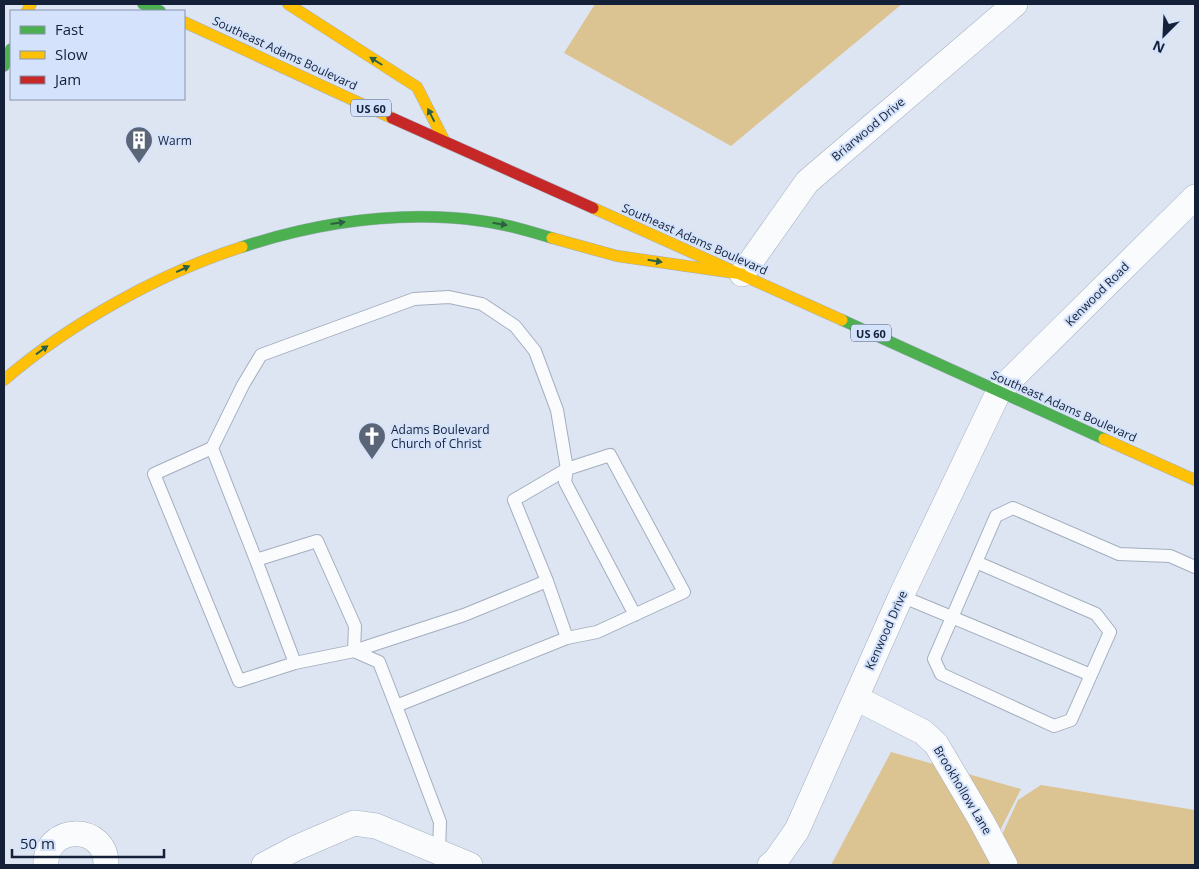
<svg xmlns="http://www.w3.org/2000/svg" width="1199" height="869" viewBox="0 0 1199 869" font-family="'Open Sans',sans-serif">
  <rect width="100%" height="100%" fill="#dde5f2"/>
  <!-- forest -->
  <path fill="#dcc392" d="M595 4H902L731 146 564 53Z
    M891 752 1021 789 988 854 996 865H831Z
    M1041 785 1195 810V865H1010L1000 839 1018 800Z"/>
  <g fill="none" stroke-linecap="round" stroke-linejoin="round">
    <!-- lane casing -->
    <g stroke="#a4aebf" stroke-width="14">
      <path id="lane" d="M212 448 256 560
        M567 469 565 482 635 615
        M976 562 1096 614 1110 632 1071 720 1054 726 941 674 934 659 996 516 1013 508 1119 554 1170 556 1195 567
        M547 581 567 638
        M901 596 1091 675
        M295 663 256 560 317 541 355 626 354 651 464 615 547 581 514 500 567 469
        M396 706 379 662 354 651 295 663 239 681 154 474 212 448 243 385 261 355 414 299 449 297 482 304 515 326 535 351 557 410 567 469 610 455 684 592 597 632 567 638 396 706 440 822 439 853"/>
    </g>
    <!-- street casing -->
    <g stroke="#a4aebf" stroke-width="26">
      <path id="street" d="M742 274 807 182 1015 4
        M856 698 923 732 936 744 981 820 1005 865
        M46 865C44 824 107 823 106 865
        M264 865 296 848 354 823 376 826 470 865
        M770 865 776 860 797 830 901 596 999 391 1195 197"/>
    </g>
    <!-- fast casing -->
    <g stroke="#a4aebf" stroke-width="12">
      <path id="fast" d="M143 4 160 11
        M4 66 11 49
        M242 247C319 222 401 210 482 221 506 224 529 231 552 238
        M842 320 1104 439"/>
    </g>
    <!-- slow casing -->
    <g stroke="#a4aebf" stroke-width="12">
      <path id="slow" d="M288 4 417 87 445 142
        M27 11 31 4
        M184 22 392 118
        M593 208 842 320
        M552 238 617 256 742 274
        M4 380C69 324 160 273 242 247
        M1104 439 1195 480"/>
    </g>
    <!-- jam casing -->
    <g stroke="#a4aebf" stroke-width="12">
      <path id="jam" d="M392 118 593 208"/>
    </g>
    <!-- lane -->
    <use href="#lane" stroke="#fafbfd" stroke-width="12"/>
    <!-- street -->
    <use href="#street" stroke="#fafbfd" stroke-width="25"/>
    <!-- fast -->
    <use href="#fast" stroke="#4caf50" stroke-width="11"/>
    <!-- slow -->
    <use href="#slow" stroke="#ffc107" stroke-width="11"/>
    <!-- jam -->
    <use href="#jam" stroke="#c62828" stroke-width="11"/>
  </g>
  <!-- one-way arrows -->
  <defs><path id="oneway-solid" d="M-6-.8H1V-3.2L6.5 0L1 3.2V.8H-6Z" transform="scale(1.25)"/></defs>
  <g fill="#2d6042">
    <use href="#oneway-solid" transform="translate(376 61) rotate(-148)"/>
    <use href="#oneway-solid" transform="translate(431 115) rotate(-117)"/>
    <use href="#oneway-solid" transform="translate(338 223) rotate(-8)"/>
    <use href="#oneway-solid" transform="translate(500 224) rotate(9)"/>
    <use href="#oneway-solid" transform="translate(655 261) rotate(9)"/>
    <use href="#oneway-solid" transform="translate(183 269) rotate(-25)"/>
    <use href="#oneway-solid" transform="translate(42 350) rotate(-36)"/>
  </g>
  <!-- icons -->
  <defs>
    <g id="building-pin" transform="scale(1.4375)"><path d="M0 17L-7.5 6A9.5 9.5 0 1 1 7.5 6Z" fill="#5a6578" stroke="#d4e2fb"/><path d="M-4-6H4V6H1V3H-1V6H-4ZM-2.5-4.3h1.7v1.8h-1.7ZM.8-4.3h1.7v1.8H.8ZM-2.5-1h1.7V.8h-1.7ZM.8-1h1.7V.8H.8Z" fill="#fff"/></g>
    <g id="church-pin" transform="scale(1.4375)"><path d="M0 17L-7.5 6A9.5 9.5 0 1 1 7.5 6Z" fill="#5a6578" stroke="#d4e2fb"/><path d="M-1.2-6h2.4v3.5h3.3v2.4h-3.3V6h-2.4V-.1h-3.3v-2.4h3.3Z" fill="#fff"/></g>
  </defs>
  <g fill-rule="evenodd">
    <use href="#building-pin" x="139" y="140"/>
    <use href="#church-pin" x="372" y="436"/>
  </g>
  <g text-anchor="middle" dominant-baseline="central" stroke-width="4" stroke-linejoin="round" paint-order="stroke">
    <!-- shield labels -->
    <g fill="#d4e2fb" stroke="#4d5a72" stroke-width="1">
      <rect x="351" y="99.5" width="40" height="17" rx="4"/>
      <rect x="851" y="324.5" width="40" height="17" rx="4"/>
    </g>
    <g font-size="11" font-weight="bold" fill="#132037">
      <text x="371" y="108">US 60</text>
      <text x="871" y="333">US 60</text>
    </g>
    <!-- street labels -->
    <g font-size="12" fill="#132037" stroke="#d4e2fb">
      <text transform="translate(285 53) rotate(25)">Southeast Adams Boulevard</text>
      <text transform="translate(868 129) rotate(-40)">Briarwood Drive</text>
      <text transform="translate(695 239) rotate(24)">Southeast Adams Boulevard</text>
      <text transform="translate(1097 294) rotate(-45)">Kenwood Road</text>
      <text transform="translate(1064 406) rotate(24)">Southeast Adams Boulevard</text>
      <text transform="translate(886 630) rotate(-66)">Kenwood Drive</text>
      <text transform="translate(963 790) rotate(59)">Brookhollow Lane</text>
    </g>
    <!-- poi labels -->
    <g font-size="12" fill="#132037" stroke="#d4e2fb" text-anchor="start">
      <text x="158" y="140">Warm</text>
      <text x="391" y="429">Adams Boulevard<tspan x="391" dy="14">Church of Christ</tspan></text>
    </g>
  </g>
  <!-- border -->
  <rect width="1199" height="869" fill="none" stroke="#132037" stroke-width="10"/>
  <!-- legend -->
  <rect x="10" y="10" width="175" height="90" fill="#d4e2fb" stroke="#8794ad"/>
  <rect x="20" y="26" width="25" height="8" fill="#4caf50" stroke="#8794ad"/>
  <text x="55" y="35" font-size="15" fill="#132037">Fast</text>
  <rect x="20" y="51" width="25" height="8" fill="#ffc107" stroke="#8794ad"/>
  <text x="55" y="60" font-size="15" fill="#132037">Slow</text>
  <rect x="20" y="76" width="25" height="8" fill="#c62828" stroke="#8794ad"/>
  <text x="55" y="85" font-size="15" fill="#132037">Jam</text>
  <!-- north arrow -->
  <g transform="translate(1164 35) rotate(204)" stroke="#d4e2fb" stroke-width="4" paint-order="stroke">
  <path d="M0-4L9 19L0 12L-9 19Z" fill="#132037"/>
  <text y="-8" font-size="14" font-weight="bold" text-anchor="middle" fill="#132037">N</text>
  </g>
  <!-- scale -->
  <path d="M12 849v8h152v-8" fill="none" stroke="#132037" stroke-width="2.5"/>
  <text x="20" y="849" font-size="15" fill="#132037" stroke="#d4e2fb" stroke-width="4" paint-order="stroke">50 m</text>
</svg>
